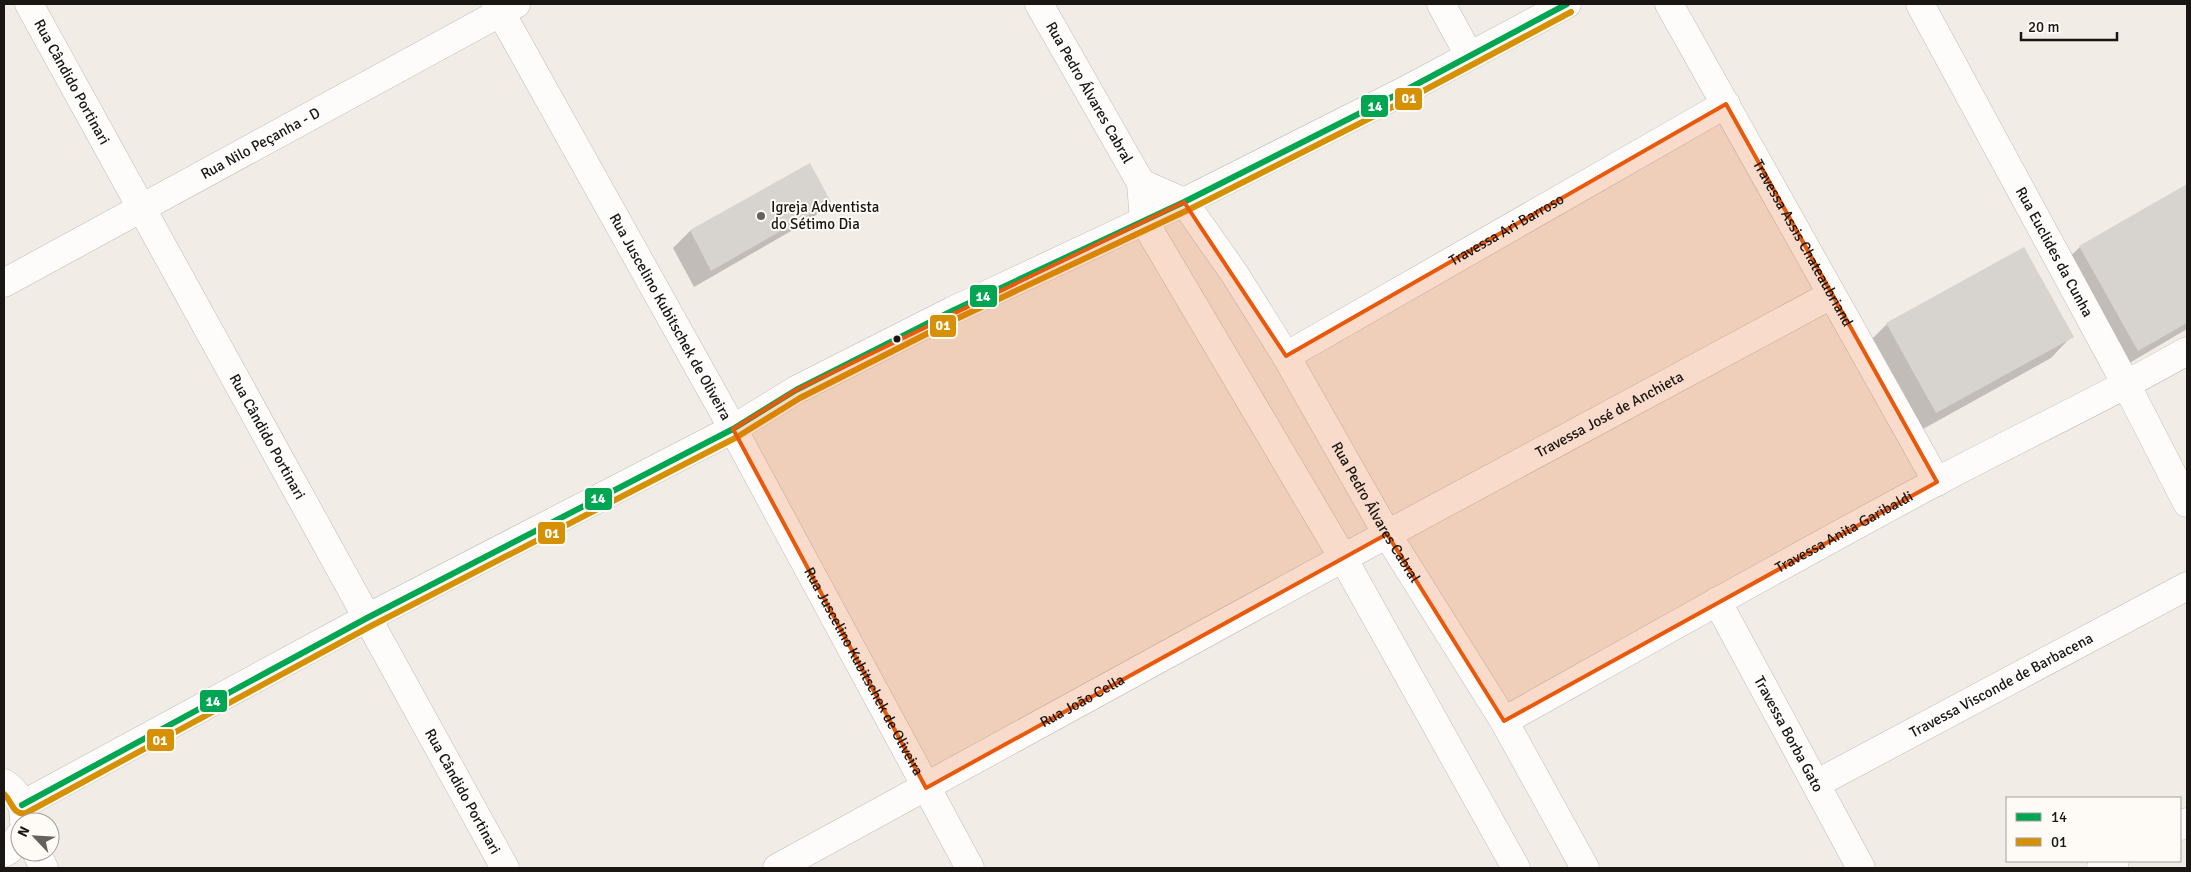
<svg xmlns="http://www.w3.org/2000/svg" width="2191" height="872" viewBox="0 0 2191 872" font-family="Signika,sans-serif">
  <rect width="100%" height="100%" fill="#f2ece7"/>
  <!-- shadow -->
  <path fill="#0003" d="M810 164 830 201 812 219 694 287 673 248 690 231Z
    M2187 185V329L2121 368 2062 264 2080 247Z
    M1887 324 2072 336 2051 358 1914 434 1865 346Z"/>
  <!-- building -->
  <path fill="#d7d3cf" d="M810 163 831 202 711 271 690 230Z
    M2187 184V323L2138 351 2079 246Z
    M2024 247 2074 337 1936 413 1886 323Z"/>
  <g fill="none" stroke-linecap="round" stroke-linejoin="round">
    <!-- minor casing -->
    <g stroke="#bfbbb7" stroke-width="29">
      <g id="minor">
        <path id="s1" d="M29 4 505 868"/>
        <path id="s2" d="M496 4 733 429 970 868"/>
        <path id="s3" d="M1039 4 1141 183 1144 221 1343 558 1516 868"/>
        <path d="M1441 4 1469 55"/>
        <path id="s4" d="M1669 4 1937 482"/>
        <path id="s5" d="M1920 4 2127 386 2187 503"/>
        <path id="s6" d="M1141 183 1184 202 1234 273 1286 356 1387 534 1504 721 1585 868"/>
        <path id="s7" d="M4 283 516 4"/>
        <path id="s8" d="M1286 356 1726 104"/>
        <path id="s9" d="M1717 601 1861 868"/>
        <path id="s10" d="M1504 721C1647 641 1790 560 1934 483 2018 438 2105 398 2187 351"/>
        <path id="s11" d="M1816 784 2187 586"/>
        <path d="M2180 826 2187 822"/>
        <path id="s12" d="M777 868 1343 558 1831 295"/>
        <path d="M2101 868 2115 861"/>
      </g>
    </g>
    <!-- tertiary casing -->
    <g stroke="#bfbbb7" stroke-width="29">
      <path id="tertiary" d="M4 783C17 791 25 806 24 821
        M22 805 367 618 733 429 796 390 952 311 1184 202 1404 91 1567 4
        M36 852 44 868
        M4 853 9 850 20 835"/>
    </g>
    <!-- minor -->
    <use href="#minor" stroke="#fdfcfb" stroke-width="28"/>
    <!-- tertiary -->
    <use href="#tertiary" stroke="#fdfcfb" stroke-width="28"/>
    <!-- bus-1 casing -->
    <g stroke="#fefaf6" stroke-width="10">
      <path id="bus-1" d="M22 805 367 618 733 429 796 390 952 311 1184 202 1404 91 1567 4"/>
    </g>
    <!-- bus-2 casing -->
    <g stroke="#fefaf6" stroke-width="10">
      <path id="bus-2" d="M4 794C12 801 13 816 26 813L371 626 737 437 800 398 956 319 1188 210 1408 99 1571 12"/>
    </g>
    <!-- bus-1 -->
    <use href="#bus-1" stroke="#00a651" stroke-width="6"/>
    <!-- bus-2 -->
    <use href="#bus-2" stroke="#d69003" stroke-width="6"/>
  </g>
  <!-- marked area -->
  <path fill="#e8590c" fill-opacity="0.2" stroke="#e8590c" stroke-width="4" stroke-linejoin="round" d="M1726 104 1937 482 1504 721 1387 534 926 788 733 429 796 390 1184 202 1286 356Z"/>
  <!-- markers -->
  <circle fill="#65615d" stroke="#fefaf6" stroke-width="2" cx="761" cy="216" r="5"/>
  <circle fill="#191613" stroke="#fefaf6" stroke-width="2" cx="897" cy="339" r="4.5"/>
  <g text-anchor="middle" dominant-baseline="central" stroke-width="4" stroke-linejoin="round" paint-order="stroke">
    <!-- street labels -->
    <g font-size="15" fill="#191613" stroke="#fefaf6">
      <text stroke="none"><textPath href="#s1" startOffset="89">Rua Cândido Portinari</textPath></text>
      <text stroke="none"><textPath href="#s3" startOffset="102">Rua Pedro Álvares Cabral</textPath></text>
      <text stroke="none"><textPath href="#s7" startOffset="292">Rua Nilo Peçanha - D</textPath></text>
      <text stroke="none"><textPath href="#s8" startOffset="254">Travessa Ari Barroso</textPath></text>
      <text stroke="none"><textPath href="#s4" startOffset="274">Travessa Assis Chateaubriand</textPath></text>
      <text stroke="none"><textPath href="#s5" startOffset="282">Rua Euclides da Cunha</textPath></text>
      <text stroke="none"><textPath href="#s2" startOffset="358">Rua Juscelino Kubitschek de Oliveira</textPath></text>
      <text stroke="none"><textPath href="#s12" startOffset="948">Travessa José de Anchieta</textPath></text>
      <text stroke="none"><textPath href="#s1" startOffset="494">Rua Cândido Portinari</textPath></text>
      <text stroke="none"><textPath href="#s6" startOffset="412">Rua Pedro Álvares Cabral</textPath></text>
      <text stroke="none"><textPath href="#s10" startOffset="389">Travessa Anita Garibaldi</textPath></text>
      <text stroke="none"><textPath href="#s2" startOffset="762">Rua Juscelino Kubitschek de Oliveira</textPath></text>
      <text stroke="none"><textPath href="#s11" startOffset="210">Travessa Visconde de Barbacena</textPath></text>
      <text stroke="none"><textPath href="#s12" startOffset="348">Rua João Cella</textPath></text>
      <text stroke="none"><textPath href="#s9" startOffset="151">Travessa Borba Gato</textPath></text>
      <text stroke="none"><textPath href="#s1" startOffset="899">Rua Cândido Portinari</textPath></text>
    </g>
    <!-- poi labels -->
    <g font-size="15" fill="#191613" stroke="#fefaf6" text-anchor="start">
      <text x="771" y="207">Igreja Adventista<tspan x="771" dy="17">do Sétimo Dia</tspan></text>
    </g>
  </g>
  <g stroke="#fefaf6" stroke-width="2">
    <rect x="1394" y="87" width="29" height="24" rx="5" fill="#d69003"/>
    <rect x="1360" y="94" width="29" height="24" rx="5" fill="#00a651"/>
    <rect x="969" y="284" width="29" height="24" rx="5" fill="#00a651"/>
    <rect x="929" y="314" width="28" height="24" rx="5" fill="#d69003"/>
    <rect x="584" y="487" width="29" height="24" rx="5" fill="#00a651"/>
    <rect x="537" y="521" width="29" height="24" rx="5" fill="#d69003"/>
    <rect x="199" y="689" width="29" height="24" rx="5" fill="#00a651"/>
    <rect x="146" y="728" width="29" height="24" rx="5" fill="#d69003"/>
  </g>
  <g font-size="14" text-anchor="middle" font-weight="bold" fill="#fff">
    <text x="1409" y="103">01</text>
    <text x="1375" y="111">14</text>
    <text x="983" y="301">14</text>
    <text x="943" y="330">01</text>
    <text x="598" y="503">14</text>
    <text x="552" y="538">01</text>
    <text x="213" y="706">14</text>
    <text x="160" y="745">01</text>
  </g>
  <!-- border -->
  <rect width="2191" height="872" fill="none" stroke="#191613" stroke-width="10"/>
  <!-- legend -->
  <rect x="2006" y="797" width="175" height="65" fill="#fefaf6" stroke="#a29f9b"/>
  <rect x="2016" y="813" width="25" height="8" fill="#00a651" stroke="#a29f9b"/>
  <text x="2051" y="822" font-size="15" fill="#191613">14</text>
  <rect x="2016" y="838" width="25" height="8" fill="#d69003" stroke="#a29f9b"/>
  <text x="2051" y="847" font-size="15" fill="#191613">01</text>
  <!-- north arrow -->
  <g transform="translate(35 837) rotate(295)"><circle r="24" fill="#fefaf6" stroke="#a29f9b"/>
  <path d="M0-4L9 19L0 12L-9 19Z" fill="#65615d"/>
  <text y="-8" font-size="14" font-weight="bold" text-anchor="middle" fill="#191613">N</text>
  </g>
  <!-- scale -->
  <path d="M2021 32v8h96v-8" fill="none" stroke="#191613" stroke-width="2.5"/>
  <text x="2028" y="32" font-size="15" fill="#191613" stroke="#fefaf6" stroke-width="4" paint-order="stroke">20 m</text>
</svg>
